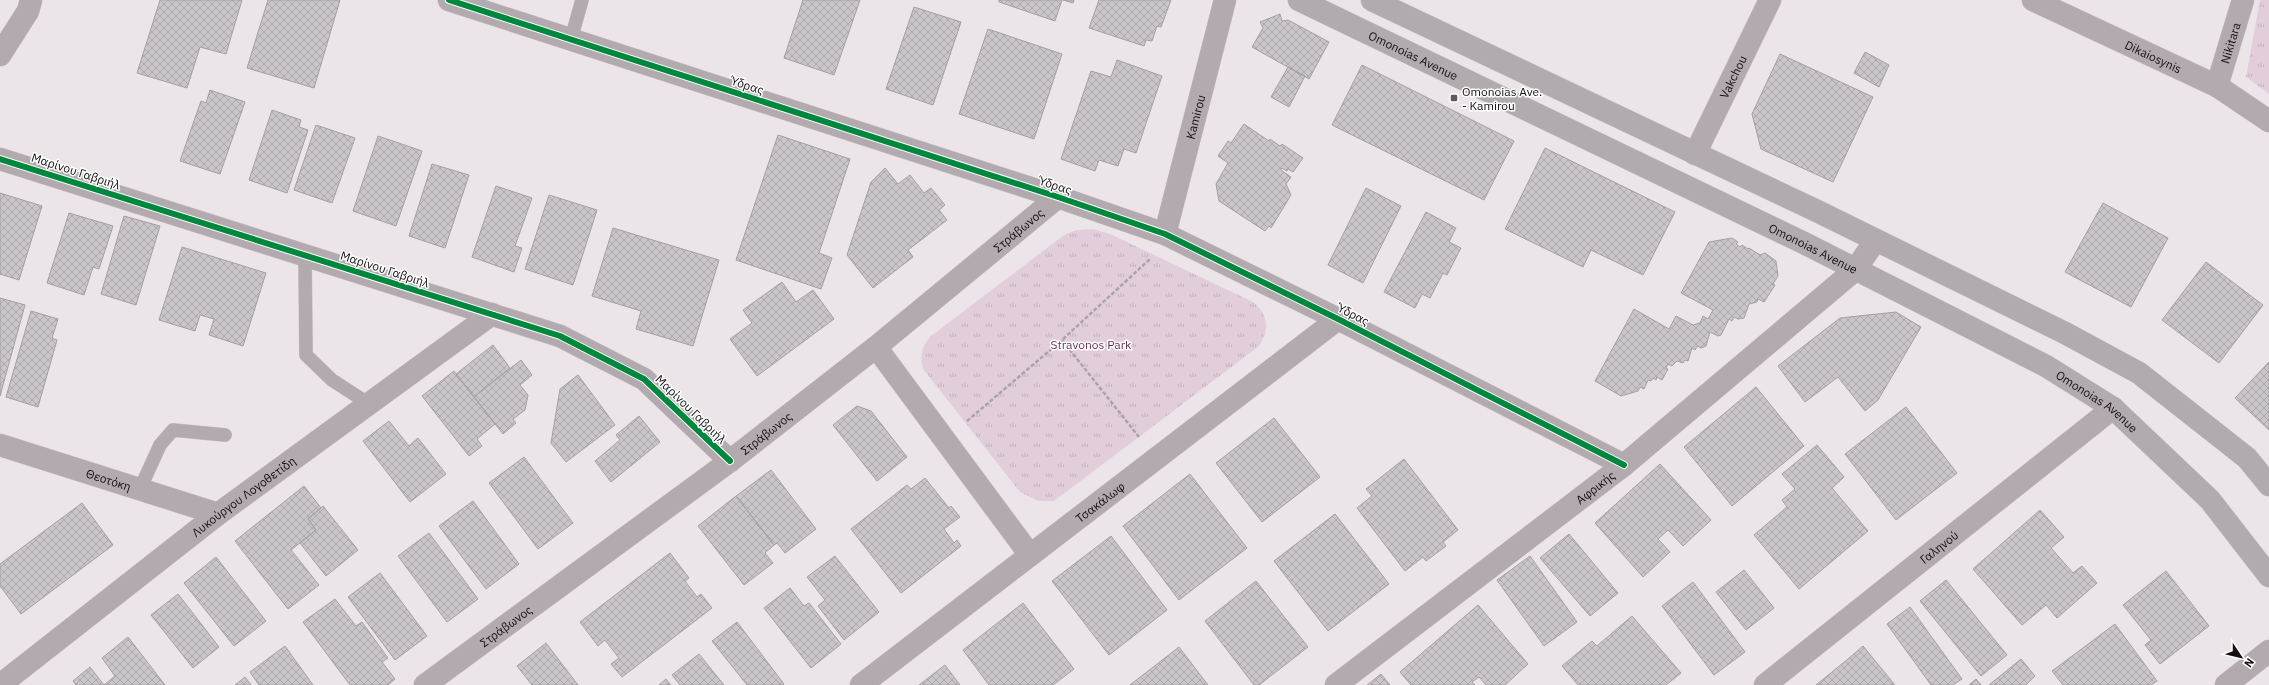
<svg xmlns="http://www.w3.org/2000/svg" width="2269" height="685" viewBox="0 0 2269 685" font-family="'IBM Plex Sans',sans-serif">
  <defs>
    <pattern id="grass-tufts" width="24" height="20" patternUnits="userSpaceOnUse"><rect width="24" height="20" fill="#e2cedb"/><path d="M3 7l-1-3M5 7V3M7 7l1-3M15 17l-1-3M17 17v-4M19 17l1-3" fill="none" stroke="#c1b0bb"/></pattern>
    <pattern id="building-cross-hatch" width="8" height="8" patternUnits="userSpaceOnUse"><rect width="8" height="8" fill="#c9c5c8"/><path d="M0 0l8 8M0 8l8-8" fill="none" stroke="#aca8ab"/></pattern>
  </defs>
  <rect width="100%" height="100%" fill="#ebe5e9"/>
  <!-- grass -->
  <path fill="url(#grass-tufts)" d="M2260 0H2269V94L2246 77Z
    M1093 229 1110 234 1253 302C1269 315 1270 330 1258 347L1054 501H1038L1020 492 923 369C920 355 921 347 931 336L1064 235 1076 230Z"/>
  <!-- building -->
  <path fill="url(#building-cross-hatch)" stroke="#a49fa2" d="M160 0H242L226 54 200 47 187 88 137 73Z
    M268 0H340L314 88 247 68Z
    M803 0H860L834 75 784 58Z
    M999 0H1062L1055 21 999 2Z
    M1063 0H1074L1073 3Z
    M1099 0H1171L1161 27 1157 26 1152 41 1146 40 1144 46 1089 28Z
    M914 7 961 22 933 105 886 89Z
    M1280 14 1282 21 1288 20 1329 42 1309 79 1252 47 1263 28 1260 22Z
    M988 29 1062 54 1034 139 959 114Z
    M1865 52 1889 65 1879 87 1854 73Z
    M1780 54 1873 97 1833 182 1761 149 1752 114Z
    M1117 60 1162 76 1136 153 1124 149 1118 166 1099 160 1095 171 1061 159 1091 71 1111 77Z
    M1362 65 1514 141 1484 200 1332 125Z
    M1288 67 1305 76 1289 107 1271 97Z
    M210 90 245 102 220 174 180 161 201 101 206 103Z
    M272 110 301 120 299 127 308 130 287 193 249 180Z
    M1244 124 1269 141 1270 139 1280 146 1282 144 1303 158 1293 172 1288 169 1287 171 1282 168 1281 170 1291 177 1286 184 1291 195 1271 228 1269 226 1265 231 1219 201 1216 184 1228 163 1218 156 1228 141 1231 143Z
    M316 125 355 138 332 203 294 190Z
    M778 135 850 159 819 253 832 258 821 289 736 260Z
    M378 136 422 151 396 226 353 211Z
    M1545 148 1675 212 1643 275 1591 250 1583 267 1505 229Z
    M432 164 469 175 445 248 409 236Z
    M885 168 898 184 910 175 924 193 931 188 945 205 939 210 947 220 908 250 913 257 873 288 847 255 871 182Z
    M496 186 532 198 515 246 522 248 514 272 472 257Z
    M1366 188 1401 206 1363 283 1328 265Z
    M0 193 42 206 19 280 0 274Z
    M549 195 597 210 573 285 525 269Z
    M2103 203 2168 238 2131 307 2065 272Z
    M1426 212 1456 228 1449 242 1461 248 1447 275 1443 273 1430 298 1422 294 1415 308 1384 292Z
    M69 213 113 226 99 269 93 267 84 295 47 283Z
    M124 216 160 226 136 305 101 294Z
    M613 228 719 260 693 346 636 329 641 311 592 296Z
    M1732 238 1738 242 1736 244 1740 247 1742 245 1748 249 1749 248 1760 255 1765 253 1776 261 1778 276 1773 284 1775 285 1764 302 1758 299 1757 302 1749 304 1744 318 1738 319 1734 317 1732 321 1729 319 1721 335 1718 336 1710 332 1706 346 1701 348 1697 346 1695 350 1692 348 1688 361 1685 360 1683 363 1677 361 1672 366 1668 364 1666 368 1668 369 1662 380 1657 377 1656 380 1653 378 1651 381 1648 380 1644 389 1640 387 1638 391 1621 396 1595 381 1634 309 1669 329 1676 316 1693 325 1700 323 1703 316 1708 319 1713 310 1681 293 1709 242Z
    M182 247 266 273 243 346 209 335 214 319 200 315 195 331 159 320Z
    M2206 262 2263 305 2219 363 2162 320Z
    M782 282 796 302 813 290 834 319 757 376 730 339 752 323 743 310Z
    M0 298 25 305 0 396Z
    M31 311 58 319 52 338 57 340 38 407 6 397Z
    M1896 312 1921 327 1878 400 1865 411 1838 377 1805 402 1778 366 1840 318Z
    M493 345 510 368 474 397 456 374Z
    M521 360 532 375 520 385 528 395 525 410 513 419 516 423 503 434 474 397Z
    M2269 362V430L2235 398Z
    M454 371 495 424 477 439 482 446 469 456 422 396Z
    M578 375 615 425 566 462 551 443 560 389Z
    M1756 387 1804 446 1732 506 1684 447Z
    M857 406 871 411 907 457 877 481 833 425Z
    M1906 407 1957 473 1896 520 1845 454Z
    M639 416 660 442 611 482 595 461 620 440 616 435Z
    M1274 418 1320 477 1262 522 1216 463Z
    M389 421 409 446 418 438 446 474 410 502 363 441Z
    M1817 445 1844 477 1832 488 1868 531 1799 589 1754 535 1787 507 1782 500 1795 489 1782 474Z
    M524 457 573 523 538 549 489 483Z
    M1404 459 1458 530 1443 542 1446 546 1426 561 1423 557 1405 571 1357 508 1372 496 1366 489Z
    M1660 464 1711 520 1683 546 1668 530 1658 539 1670 552 1643 577 1595 523Z
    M771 470 816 529 785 553 777 543 774 545 736 496Z
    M1190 474 1247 548 1179 600 1123 526Z
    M925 478 949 508 951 506 960 517 944 529 954 543 957 540 961 546 901 593 851 529 907 485 911 489Z
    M304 486 321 508 308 519 316 530 291 550 319 585 288 609 235 541Z
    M736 496 774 545 765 553 773 563 744 585 698 526Z
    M473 501 519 564 486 589 439 526Z
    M82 503 113 545 21 614 0 586V564Z
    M323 506 358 550 326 576 300 543 316 530 308 519Z
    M2040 510 2064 537 2051 548 2073 573 2082 566 2097 583 2057 618 2046 605 2022 625 1973 569Z
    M1335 514 1389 584 1328 631 1274 561Z
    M429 533 478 599 447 622 398 556Z
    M1569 534 1618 593 1590 616 1540 558Z
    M1111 536 1167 610 1109 655 1052 581Z
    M670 553 689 578 685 581 697 597 701 594 712 608 622 677 611 664 619 658 605 640 598 646 580 622Z
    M835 556 879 612 844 640 818 606 825 600 807 577Z
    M1530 556 1577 622 1544 646 1497 580Z
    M216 557 266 621 234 646 184 583Z
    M1744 570 1774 608 1746 630 1716 592Z
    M2166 571 2209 626 2160 664 2145 645 2151 640 2123 605Z
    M380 573 427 636 395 660 348 597Z
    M1946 580 2007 655 1981 676 1920 601Z
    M1256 581 1308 647 1259 685H1254L1205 621Z
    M1693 582 1745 652 1714 675 1662 606Z
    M790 588 804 606 809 603 841 644 811 668 764 608Z
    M178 594 219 647 193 668 151 615Z
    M335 599 356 626 362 622 388 658 382 662 395 679 388 685H350L303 622Z
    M1023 603 1074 669 1053 685H989L963 650Z
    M1478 605 1528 664 1505 685H1486L1479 677 1472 682 1475 685H1411L1400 672Z
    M1910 607 1962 679 1953 685H1931L1887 624Z
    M1632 616 1681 673 1666 685H1578L1562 666 1592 641 1597 646Z
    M737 622 784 684 783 685H747L712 641Z
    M2115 624 2157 681 2151 685H2063L2052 671Z
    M128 637 165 685H76L73 681 90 667 104 685 115 676 102 658Z
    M546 643 578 685H532L517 666Z
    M285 646 313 685H259L250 672Z
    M1863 646 1895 685H1816L1848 659Z
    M1179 647 1208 685H1130Z
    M699 654 724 685H680L672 675Z
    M2021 659 2035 676 2026 685H1989Z
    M945 665 960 685H919Z
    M1381 674 1390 685H1367Z
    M245 677 251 685H235Z
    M666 679 671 685H659Z
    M1976 679 1981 685H1969Z"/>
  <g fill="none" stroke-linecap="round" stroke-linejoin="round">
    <!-- service casing -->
    <g stroke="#c3bfc2" stroke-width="14">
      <path id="service" d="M571 39 582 0
        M305 255 306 355 332 380 369 404
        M140 489 160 445 173 430 225 435"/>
    </g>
    <!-- minor casing -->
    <g stroke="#c3bfc2" stroke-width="23">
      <g id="minor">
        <path d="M449 0 1058 197 1165 234 1338 319 1624 465"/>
        <path id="s1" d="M2033 0 2217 86 2269 121"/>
        <path d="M0 55 28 11 31 0"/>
        <path id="s2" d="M2217 86 2243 0"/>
        <path id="s3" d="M1695 154 1770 0"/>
        <path d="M0 159 560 336 644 379 730 461"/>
        <path id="s4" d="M1165 234 1225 0"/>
        <path d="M876 347 1030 555"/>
        <path id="s5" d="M0 445 218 514"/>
        <path id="s6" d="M0 685 218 514 492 314"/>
        <path id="s7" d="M425 685 730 461 876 347 1058 197"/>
        <path id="s8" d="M861 685 1338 319"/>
        <path id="s9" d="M1336 685 1624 465 1855 270 1875 241"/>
        <path id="s10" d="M1765 685 2113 408"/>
        <path d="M2226 685 2269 651"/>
      </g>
    </g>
    <!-- secondary casing -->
    <g stroke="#c3bfc2" stroke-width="23">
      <g id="secondary">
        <path id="s11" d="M1299 0 1804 243 2046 366 2113 408 2210 500 2269 576"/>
        <path d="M1372 0 1819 212 2065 333 2139 373 2247 458 2269 485"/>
      </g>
    </g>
    <!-- path -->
    <path stroke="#aaa4a8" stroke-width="2.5" stroke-dasharray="4 2" stroke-linecap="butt" d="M1062 340 1139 437
      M967 421 1062 340 1150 259"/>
    <!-- service -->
    <use href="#service" stroke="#b2aaaf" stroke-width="13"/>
    <!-- minor -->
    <use href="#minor" stroke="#b2aaaf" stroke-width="22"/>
    <!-- secondary -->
    <use href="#secondary" stroke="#b1aaae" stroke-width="22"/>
    <!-- cycleway casing -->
    <g stroke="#fff" stroke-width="8">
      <path id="cycleway" d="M449 0 1058 197 1165 234 1338 319 1624 465
        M0 159 560 336 644 379 730 461"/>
    </g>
    <!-- cycleway -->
    <use href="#cycleway" stroke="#00873e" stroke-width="6"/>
  </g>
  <!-- markers -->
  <rect fill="#5f5b5d" stroke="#fff" stroke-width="1.5" x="1450" y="94" width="8" height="8" rx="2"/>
  <g text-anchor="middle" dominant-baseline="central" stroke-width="3" stroke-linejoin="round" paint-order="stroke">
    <!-- street labels -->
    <g font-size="12" fill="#141012" stroke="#fff">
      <text stroke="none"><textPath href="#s2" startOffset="45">Nikitara</textPath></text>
      <text stroke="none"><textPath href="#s11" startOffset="127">Omonoias Avenue</textPath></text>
      <text stroke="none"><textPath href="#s1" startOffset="133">Dikaiosynis</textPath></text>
      <text stroke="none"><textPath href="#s3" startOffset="86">Vakchou</textPath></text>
      <text transform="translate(747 85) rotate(18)">Ύδρας</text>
      <text stroke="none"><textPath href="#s4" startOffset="121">Kamirou</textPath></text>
      <text transform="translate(76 171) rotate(18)">Μαρίνου Γαβριήλ</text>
      <text transform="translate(1055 185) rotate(18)">Ύδρας</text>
      <text stroke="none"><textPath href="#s7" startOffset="748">Στράβωνος</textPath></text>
      <text stroke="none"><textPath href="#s11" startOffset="571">Omonoias Avenue</textPath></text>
      <text transform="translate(385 269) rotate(18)">Μαρίνου Γαβριήλ</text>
      <text transform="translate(1353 314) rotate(27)">Ύδρας</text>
      <text stroke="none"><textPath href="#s11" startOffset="894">Omonoias Avenue</textPath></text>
      <text transform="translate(691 409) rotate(44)">Μαρίνου Γαβριήλ</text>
      <text stroke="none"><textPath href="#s7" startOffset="424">Στράβωνος</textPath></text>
      <text stroke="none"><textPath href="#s5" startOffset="114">Θεοτόκη</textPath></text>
      <text stroke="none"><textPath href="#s9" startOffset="326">Αφρικής</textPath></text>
      <text stroke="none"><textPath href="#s6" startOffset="308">Λυκούργου Λογοθετίδη</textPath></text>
      <text stroke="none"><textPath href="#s8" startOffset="301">Τσακάλωφ</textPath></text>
      <text stroke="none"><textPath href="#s10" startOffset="222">Γαληνού</textPath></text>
      <text stroke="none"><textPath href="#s7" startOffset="100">Στράβωνος</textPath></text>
    </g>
    <!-- poi labels -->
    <g font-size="12" fill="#141012" stroke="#fff" text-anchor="start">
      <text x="1462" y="91">Omonoias Ave.<tspan x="1462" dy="14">- Kamirou</tspan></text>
    </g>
    <!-- park labels -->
    <g font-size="12" fill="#6d315b" stroke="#fff">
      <text x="1091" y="344">Stravonos Park</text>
    </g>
  </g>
  <!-- north arrow -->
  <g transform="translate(2241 657) rotate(125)" stroke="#ffffff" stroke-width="3" paint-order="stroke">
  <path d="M0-3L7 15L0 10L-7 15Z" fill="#141012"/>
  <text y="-6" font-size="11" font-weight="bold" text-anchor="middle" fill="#141012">N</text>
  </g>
</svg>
